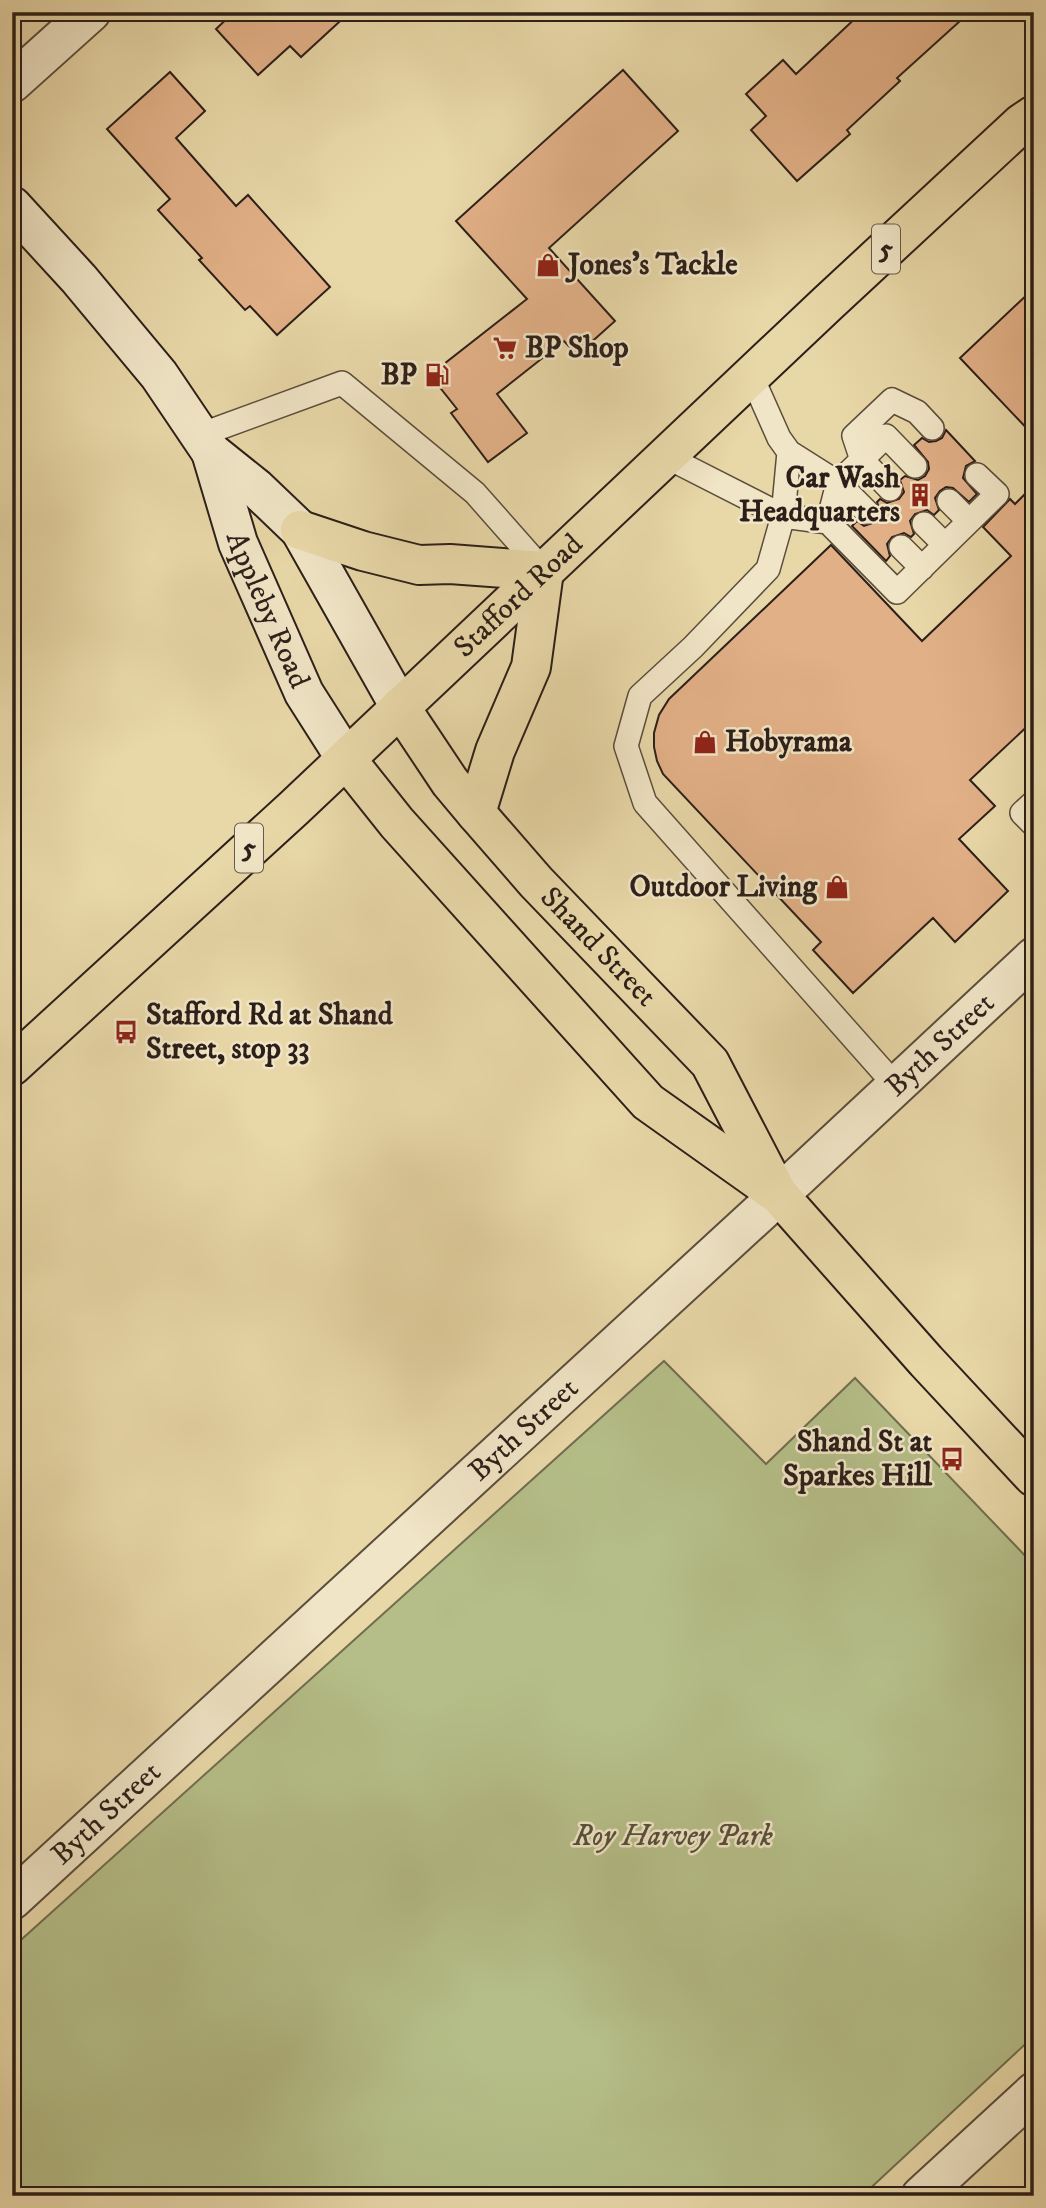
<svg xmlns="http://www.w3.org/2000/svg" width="1046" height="2208" viewBox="0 0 1046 2208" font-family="'IM FELL DW Pica',serif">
  <rect width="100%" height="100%" fill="#e8d7a7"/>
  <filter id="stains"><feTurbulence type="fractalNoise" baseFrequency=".00286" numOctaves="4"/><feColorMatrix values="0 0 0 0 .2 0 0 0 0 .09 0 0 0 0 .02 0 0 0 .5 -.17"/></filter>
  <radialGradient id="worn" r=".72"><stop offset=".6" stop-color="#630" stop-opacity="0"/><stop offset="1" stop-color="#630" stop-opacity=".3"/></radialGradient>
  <!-- green -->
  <path fill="#b5be88" stroke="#706e50" stroke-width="2" d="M664 1361 766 1464 855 1378 1034 1565V2036L862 2196H12V1948Z"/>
  <!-- building -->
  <path fill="#e2b087" stroke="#2c1f19" stroke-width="2" d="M234 12H350L301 57 290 46 258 75 216 29Z
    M862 12H970L897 78 900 81 847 130 850 134 797 181 751 130 766 116 746 94 783 60 796 74Z
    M623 70 678 131 549 248 615 321 577 355 564 341 497 394 527 433 488 462 451 413 457 409 430 375 527 299 456 221Z
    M170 72 205 111 176 138 236 206 248 195 330 287 277 335 250 306 245 310 199 260 202 258 158 210 170 199 107 129Z
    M1034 288V436L960 358Z
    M946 430 975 461 966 466 963 478 977 494 969 502 953 488 946 487 940 491 935 498 939 510 934 515 927 510 915 514 910 521 914 534 911 537 904 533 892 537 887 544 890 556 886 561 852 526 857 521 864 526 876 522 881 515 877 502 880 499 887 503 899 499 904 492 900 480 905 476 918 480 925 476 929 469 928 462 914 445 922 438 929 442 936 441 942 438Z
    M1034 485V720L970 780 995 806 959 839 1008 891 955 942 933 918 853 993 813 950 821 942 663 774 657 761 654 747V733L659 715 669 699 831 545 922 641 1011 556 983 527 1010 499 1015 504Z"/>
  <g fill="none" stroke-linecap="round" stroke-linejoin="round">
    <!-- lane casing -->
    <g stroke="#5b4d3c" stroke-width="26">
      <path id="lane" d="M751 375 779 438 789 452 838 483 867 512
        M200 435 342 383 475 493 544 571
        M789 452 783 516 768 569 693 647 640 696 626 746 645 803 896 1086
        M665 456 783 516 828 522 897 592 997 494 977 475
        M890 489 862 460 854 436 892 400 917 412 932 428
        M949 501 969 521
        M828 522 838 483 886 436 915 466
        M924 524 945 545
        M901 547 922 568
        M1034 802 1022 813 1034 825"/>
    </g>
    <!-- street casing -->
    <g stroke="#5b4d3c" stroke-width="42">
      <g id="street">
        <path d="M12 83 91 12"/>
        <path id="s1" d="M12 1900 779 1195 1034 957"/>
        <path d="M921 2196 1034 2092"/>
      </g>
    </g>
    <!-- secondary casing -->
    <g stroke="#2c1f19" stroke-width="42">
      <g id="secondary">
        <path d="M12 206 79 279 159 375 211 452 256 488 300 530 400 707"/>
        <path id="s2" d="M211 452 238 543 304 693 346 759"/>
      </g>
    </g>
    <!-- primary casing -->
    <g stroke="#2c1f19" stroke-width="42">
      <g id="primary">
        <path id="s3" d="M400 707 450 782 476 813 536 882 710 1063 775 1188"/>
        <path d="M346 759 397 823 648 1102 779 1195 926 1361 1034 1477"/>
      </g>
    </g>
    <!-- highway casing -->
    <g stroke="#2c1f19" stroke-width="42">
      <g id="highway">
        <path d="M300 530 363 551 419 565 450 564 544 571"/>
        <path d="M476 813 495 751 531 667 544 571"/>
        <path id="s4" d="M12 1066 294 808 828 303 1022 123 1034 115"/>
      </g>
    </g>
    <!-- lane -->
    <use href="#lane" stroke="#f0e5c6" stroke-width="23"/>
    <!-- street -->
    <use href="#street" stroke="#f0e5c6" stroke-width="38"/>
    <!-- secondary -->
    <use href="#secondary" stroke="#f0e5c6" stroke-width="38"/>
    <!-- primary -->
    <use href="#primary" stroke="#e8d7a7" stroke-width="38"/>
    <!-- highway -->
    <use href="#highway" stroke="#e8d7a7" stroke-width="38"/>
  </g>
  <!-- icons -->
  <defs>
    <g id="shop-bare" transform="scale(1.89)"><path d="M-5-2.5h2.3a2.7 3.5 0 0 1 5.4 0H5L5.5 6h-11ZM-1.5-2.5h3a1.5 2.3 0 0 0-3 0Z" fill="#8f2418" stroke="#f0e5c6" stroke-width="2.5" paint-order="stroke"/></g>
    <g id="supermarket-bare" transform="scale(1.89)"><path d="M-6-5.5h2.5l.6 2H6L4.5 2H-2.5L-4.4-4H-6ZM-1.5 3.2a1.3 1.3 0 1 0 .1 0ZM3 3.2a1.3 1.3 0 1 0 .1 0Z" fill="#8f2418" stroke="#f0e5c6" stroke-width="2.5" paint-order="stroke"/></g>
    <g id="fuel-bare" transform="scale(1.89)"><path d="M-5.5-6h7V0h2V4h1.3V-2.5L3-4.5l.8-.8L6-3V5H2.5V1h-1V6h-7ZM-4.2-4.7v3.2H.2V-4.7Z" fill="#8f2418" stroke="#f0e5c6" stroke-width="2.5" paint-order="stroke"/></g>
    <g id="building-bare" transform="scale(1.89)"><path d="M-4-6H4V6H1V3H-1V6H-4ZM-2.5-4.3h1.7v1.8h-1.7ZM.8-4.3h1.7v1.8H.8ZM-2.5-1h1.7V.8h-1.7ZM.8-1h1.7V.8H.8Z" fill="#8f2418" stroke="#f0e5c6" stroke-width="2.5" paint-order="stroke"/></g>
    <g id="bus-bare" transform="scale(1.89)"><path d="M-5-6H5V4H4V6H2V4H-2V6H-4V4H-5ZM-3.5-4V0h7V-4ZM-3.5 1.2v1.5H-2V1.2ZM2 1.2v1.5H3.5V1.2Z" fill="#8f2418" stroke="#f0e5c6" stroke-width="2.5" paint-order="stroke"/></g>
  </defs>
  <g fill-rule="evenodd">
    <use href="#shop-bare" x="548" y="265"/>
    <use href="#supermarket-bare" x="505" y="348"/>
    <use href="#fuel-bare" x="437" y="375"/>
    <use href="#building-bare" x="920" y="495"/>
    <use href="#shop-bare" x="705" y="742"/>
    <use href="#shop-bare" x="837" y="887"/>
    <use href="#bus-bare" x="126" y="1032"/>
    <use href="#bus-bare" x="952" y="1459"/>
  </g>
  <g text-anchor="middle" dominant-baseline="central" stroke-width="5" stroke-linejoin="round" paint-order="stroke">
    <!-- shield labels -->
    <g fill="#f0e5c6" stroke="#675a4d" stroke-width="2">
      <rect x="872" y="224.5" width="28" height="49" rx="5"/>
      <rect x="235" y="823.5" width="28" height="49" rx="5"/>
    </g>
    <g font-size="28" font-weight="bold" fill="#2c1f19">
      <text x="886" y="249">5</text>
      <text x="249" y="848">5</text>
    </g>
    <!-- poi labels -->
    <g font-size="30" font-weight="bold" fill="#2c1f19" stroke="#f0e5c6" text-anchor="start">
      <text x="568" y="265">Jones's Tackle</text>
      <text x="525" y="348">BP Shop</text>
      <text x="417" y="375" text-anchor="end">BP</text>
      <text x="900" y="478" text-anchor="end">Car Wash<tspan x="900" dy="34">Headquarters</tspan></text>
      <text x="725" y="742">Hobyrama</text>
      <text x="817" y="887" text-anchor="end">Outdoor Living</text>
      <text x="146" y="1015">Stafford Rd at Shand<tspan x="146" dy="34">Street, stop 33</tspan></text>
      <text x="932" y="1442" text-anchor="end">Shand St at<tspan x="932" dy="34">Sparkes Hill</tspan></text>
    </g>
    <!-- street labels -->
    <g font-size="30" fill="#2c1f19" stroke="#f0e5c6">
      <text stroke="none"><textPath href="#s4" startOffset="691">Stafford Road</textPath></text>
      <text stroke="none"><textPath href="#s2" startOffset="168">Appleby Road</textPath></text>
      <text stroke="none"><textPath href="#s3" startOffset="312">Shand Street</textPath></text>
      <text stroke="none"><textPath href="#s1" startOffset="1262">Byth Street</textPath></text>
      <text stroke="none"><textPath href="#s1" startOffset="695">Byth Street</textPath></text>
      <text stroke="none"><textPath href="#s1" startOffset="128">Byth Street</textPath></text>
    </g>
    <!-- park labels -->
    <g font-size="30" font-style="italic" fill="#554f3a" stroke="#f0e5c6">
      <text x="673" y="1836">Roy Harvey Park</text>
    </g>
  </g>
  <!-- margin -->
  <rect width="1046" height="2208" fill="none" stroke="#e8d7a7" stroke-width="42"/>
  <rect x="14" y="14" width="1018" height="2180" fill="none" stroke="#2c1f19" stroke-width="3.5"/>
  <rect x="21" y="21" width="1004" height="2166" fill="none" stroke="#2c1f19" stroke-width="2"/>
  <rect width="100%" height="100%" filter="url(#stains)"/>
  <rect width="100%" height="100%" fill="url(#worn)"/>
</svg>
